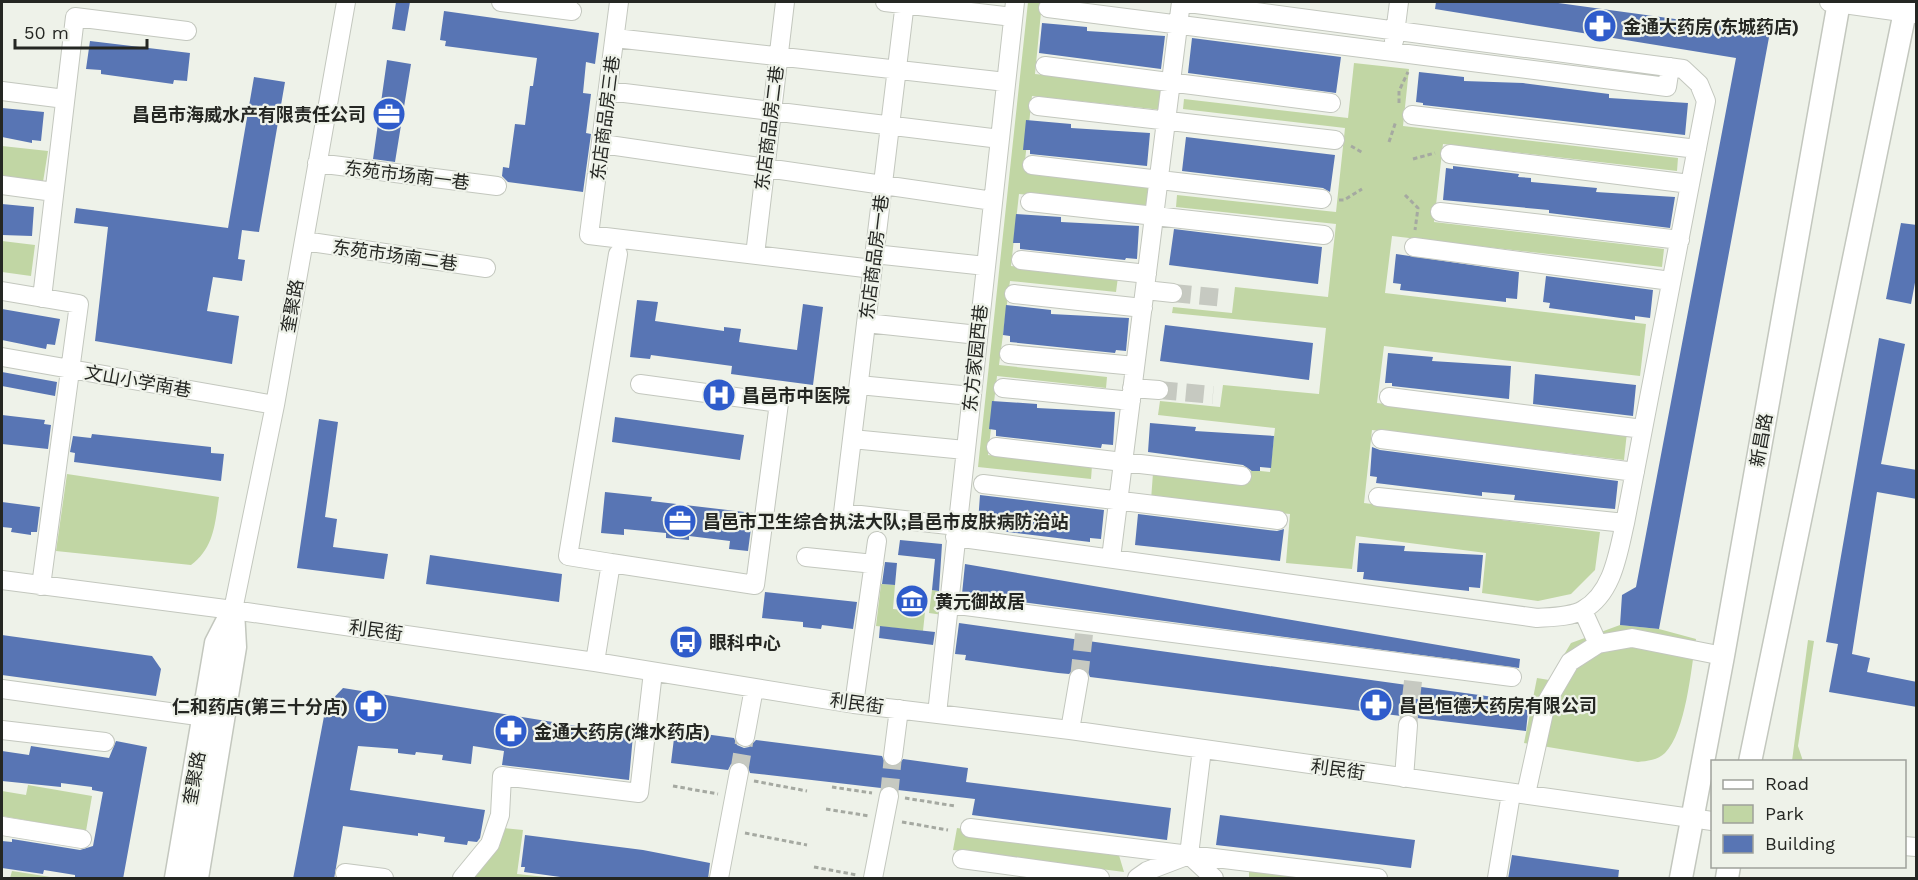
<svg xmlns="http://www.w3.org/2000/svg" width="1918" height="880" viewBox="0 0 1918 880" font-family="'Work Sans','Noto Sans SC',sans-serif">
  <rect width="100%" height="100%" fill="#eef2e9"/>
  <!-- green -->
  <path fill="#c1d6a4" d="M1028 2H1042L1035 74 1164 88 1162 110 1032 96 1024 170 1153 184 1151 207 1019 194 1011 266 1118 277 1116 292 1010 281 999 365 1107 377 1106 388 997 376 988 455 1092 466 1091 479 978 467Z
    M1354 63 1409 69 1403 126 1678 158 1677 171 1443 144 1434 222 1664 249 1662 267 1392 236 1385 293 1646 324 1640 376 1384 346 1377 403 1627 432 1624 460 1372 430 1364 503 1600 532 1595 570 1571 594 1538 601 1482 593 1486 553 1356 536 1352 569 1286 563 1290 514 1151 500 1153 473 1249 483 1251 470 1270 472 1275 428 1158 415 1160 401 1220 407 1223 385 1319 394 1326 328 1172 313 1173 307 1232 313 1235 287 1328 297 1336 224 1176 207 1177 195 1336 212 1345 128 1183 109 1184 99 1348 118Z
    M2 146 48 151 43 182 2 177Z
    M2 241 35 245 31 276 2 272Z
    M67 474 219 497C215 524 214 548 191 565L56 551Z
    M881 584 895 585 893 609 925 612 923 631 876 626Z
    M932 590 945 592 943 615 929 613Z
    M1620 625 1659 629 1696 639C1691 669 1686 732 1665 753 1658 760 1647 761 1638 762L1524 743 1537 678 1549 680 1571 643Z
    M1808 640 1814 641 1798 746 1803 761H1792Z
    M28 785 92 796 86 831 2 816V791L26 795Z
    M504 828 523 830 517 874 555 878H474L499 847Z
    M957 828 1118 852 1124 872 953 850Z
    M1249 870 1312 878H1249Z
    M12 871 57 878H10Z"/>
  <!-- building -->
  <path fill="#5875b4" d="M396 2H410L405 31 392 29Z
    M1436 2H1551L1770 32 1659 629 1620 625 1622 595 1636 587 1736 58 1435 9Z
    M444 11 599 33 595 64 586 62 583 93 591 94 586 133 591 134 583 192 508 182 502 176 503 167 509 168 515 124 525 125 530 86H533L537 58 445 46 446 41 440 40Z
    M1042 23 1087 27V31L1165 36 1161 69 1039 53Z
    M1192 38 1341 57 1336 93 1188 73Z
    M90 41 190 53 187 81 174 80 173 84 101 74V70L86 69Z
    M387 60 411 64 395 162 373 159Z
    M1419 72 1464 77V81L1523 83 1609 94V98L1688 103 1685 135 1423 105V103L1416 102Z
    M254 77 285 82 259 232 242 230 238 259 245 260 242 281 213 277 207 311 239 316 232 364 95 341 108 227 74 223 76 208 228 228Z
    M2 108 44 112 41 141 32 140V143L2 137Z
    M1026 120 1071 124V128L1150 133 1147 166 1030 154V150H1023Z
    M1186 137 1335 155 1330 192 1323 188 1182 171Z
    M1453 166 1519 174 1518 177 1531 178V182L1597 188 1596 192 1675 197 1670 228 1549 213V210L1443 200 1446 168 1453 169Z
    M2 204 34 207 32 236 2 235Z
    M1016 214 1061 217V222L1139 226 1137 259 1126 258 1125 260 1020 249V243H1013Z
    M1901 223 1917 225V272L1911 304 1886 299Z
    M1174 229 1322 247 1318 284 1169 265Z
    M1396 254 1519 272 1517 299 1506 298V302L1400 290 1401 284 1393 283Z
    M1546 276 1653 290 1650 318 1635 316V320L1549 308 1550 303 1543 302Z
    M637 300 658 302 655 321 724 331V327L741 329 739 342 797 350 803 304 823 307 813 385 731 374 732 366 651 355 650 359 630 357Z
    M1006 305 1051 310V314L1129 318 1126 351 1116 350 1115 353 1010 342V336L1003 335Z
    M2 309 60 319 55 345 47 344 46 349 2 340Z
    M1165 325 1313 343 1309 380 1160 361Z
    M1879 338 1905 344 1881 464 1917 470V499L1877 492 1852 654 1870 658 1867 672 1917 682V707L1829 692 1838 644 1826 642Z
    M1388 353 1433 357 1432 361 1511 366 1509 399 1392 386V383H1385Z
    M2 372 57 382 55 396 2 386Z
    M1535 374 1636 385 1633 416 1533 404Z
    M992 401 1037 404V408L1115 412 1113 445 1102 444 1101 448 996 436V430L989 429Z
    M2 415 45 420 44 424 51 425 48 449 2 444Z
    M615 417 744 435 740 460 612 442Z
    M319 419 338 422 325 517 337 519 333 547 388 554 384 579 297 568Z
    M1150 423 1196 427 1195 431 1274 436 1271 468 1260 467V471H1252L1243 465 1148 452Z
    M92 434 211 447V453L224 454 221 481 74 462 75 453 70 452 73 436 91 438Z
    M1372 447 1380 450 1618 481 1615 509 1514 500 1515 495 1482 492V496L1376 483 1377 477 1370 476Z
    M605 492 652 497 651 501 753 513 748 551 729 549 730 541 689 536V540L666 538V533L624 529V535L601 533Z
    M980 495 1104 510 1101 539 1090 538V542L984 529 985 523H978Z
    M2 502 40 507 37 532H31V535L11 532 12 528 2 527Z
    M1138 514 1277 531 1284 529 1280 561 1135 545Z
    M900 540 942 544 939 591 932 590 935 559 898 555Z
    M1359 543 1405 546 1404 551 1483 555 1480 588 1469 587V591L1363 579 1364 572H1357Z
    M430 555 562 574 559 602 426 584Z
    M885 562 897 563 895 585 882 584Z
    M965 564 1520 659 1519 668 962 594Z
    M765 592 857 602 853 629 822 625 821 629 803 627V622L762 618Z
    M959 623 1529 702 1526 731 1417 718 1409 714 1401 716 1090 677 1087 670 1080 667 1075 668 1069 674 1058 673 965 660 966 655 955 654Z
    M880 626 935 632 933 645 879 638Z
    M2 635 152 656 161 669 156 696 2 675Z
    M343 688 633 735 629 780 502 765 504 751 473 746 471 764 442 760 443 755 416 752 415 755 398 753V749L358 746 350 790 485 810 480 838 477 842 468 841 467 845 444 842 445 837 418 833V836L343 826 334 879H293L326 706Z
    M675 730 734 738 737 745 744 748 749 747 756 740 882 756 886 765 891 767 898 766 903 759 968 768 966 782 1171 808 1167 840 972 815 975 799 898 790 891 785 881 788 750 773 747 764 741 761 731 764 728 770 671 763Z
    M116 741 147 747 123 879H75V875L44 870 43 874 2 868V841L12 842V839L80 850 93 846 103 792 92 790V787L61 783V787L2 781V751L29 755 31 746 109 758Z
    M1220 815 1415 840 1411 868 1216 845Z
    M525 835 643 850 710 863 708 879H575L524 872 525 867H521Z
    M1512 855 1619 870 1618 879H1508Z"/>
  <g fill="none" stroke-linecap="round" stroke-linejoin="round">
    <!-- minor-tunnel -->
    <path stroke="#c6c9c1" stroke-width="18" stroke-dasharray="18 9" stroke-linecap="butt" d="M1173 293 1224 298
      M1159 390 1213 395
      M1079 678 1084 634
      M1408 725 1413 681
      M739 772 745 737
      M889 796 893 756"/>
    <!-- minor casing -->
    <g stroke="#c3c7be" stroke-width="20">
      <path id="minor" d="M501 2 572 11
        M619 2 589 235 873 269
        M885 2 1013 17
        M905 2 843 513 957 526
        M1829 2 1916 14
        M1048 8 1667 87 1670 67
        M615 38 1006 82
        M1394 41 1399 2
        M1045 66 1331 103
        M2 91 65 99
        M608 91 1000 139
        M1038 106 1335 140
        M1412 115 1697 149
        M602 144 993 201
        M1450 154 1690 184
        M317 163 497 186
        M1032 165 1322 199
        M2 185 54 192
        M1030 202 1324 235
        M1440 212 1680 240
        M304 241 486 268
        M1414 247 1671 281
        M874 254 986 266
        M755 255 785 2
        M1021 260 1147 274
        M1145 290 1173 293
        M2 291 79 304 41 586
        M1014 294 1143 308
        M42 298 75 17 187 31
        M866 323 978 335
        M1009 354 1135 366
        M2 357 275 405
        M859 385 971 396
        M1003 388 1131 401
        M1132 388 1159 390
        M1389 397 1643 429
        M852 439 965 450
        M1381 439 1635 472
        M996 447 1242 476
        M983 484 1278 520
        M1378 497 1625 523
        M955 537 1537 618C1551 617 1571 617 1583 610 1613 593 1618 553 1625 523L1706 101 1699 84 1683 69 1181 2 1111 558
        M806 557 874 564
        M611 563 568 556 618 254
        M2 580 233 610 595 662 854 704 1070 730 1712 821
        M950 604 1512 677
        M233 610 275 405 346 2
        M1583 611 1598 644
        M595 662 611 563 755 585 779 403 640 384
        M2 689 205 717
        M854 704 877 541
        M937 714 1015 2
        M2 730 105 742
        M1070 730 1079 678
        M745 737 754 688
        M893 756 899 709
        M1404 778 1408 725
        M1526 794 1546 703 1570 662 1598 644 1632 638 1723 656
        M2 826 82 839
        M970 828 1378 878
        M1904 846 1916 847
        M1189 855 1214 878
        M962 859 1100 878
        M345 873 384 878
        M462 878 490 844 500 815 502 776 639 793 653 672
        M719 878 739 772
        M873 878 889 796
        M1137 878 1147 871 1189 855 1202 749
        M1497 878 1511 794"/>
    </g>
    <!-- major casing -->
    <g stroke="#c3c7be" stroke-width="25">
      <path id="major" d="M1750 762 1907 2
        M176 878 216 643 233 610
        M197 878 235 647 233 611
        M1681 878 1723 656 1839 2
        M1727 878 1729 866"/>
    </g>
    <!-- path -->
    <path stroke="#a5a9a1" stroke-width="3" stroke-dasharray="4.5 3" stroke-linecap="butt" d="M1399 103V91L1408 72
      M1389 142 1396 121
      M1351 146 1363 153
      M1413 159 1435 153
      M1405 195 1418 208 1415 230
      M1339 200H1344L1362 189
      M754 781 807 791
      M673 786 718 794
      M832 787 872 793
      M905 798 955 806
      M826 809 869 816
      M902 822 948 830
      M745 833 807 845
      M814 867 857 875"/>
    <!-- minor -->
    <use href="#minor" stroke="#fff" stroke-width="18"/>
    <!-- major -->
    <use href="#major" stroke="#fff" stroke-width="22"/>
  </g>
  <!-- icons -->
  <defs>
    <g id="pharmacy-disc" transform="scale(1.725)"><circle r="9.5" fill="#2f5ccb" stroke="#eef2e9"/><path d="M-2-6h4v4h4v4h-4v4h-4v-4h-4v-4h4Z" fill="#fff"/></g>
    <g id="office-disc" transform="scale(1.725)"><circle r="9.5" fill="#2f5ccb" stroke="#eef2e9"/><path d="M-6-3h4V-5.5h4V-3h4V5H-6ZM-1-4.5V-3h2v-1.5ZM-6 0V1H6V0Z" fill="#fff"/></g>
    <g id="hospital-disc" transform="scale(1.725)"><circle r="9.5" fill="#2f5ccb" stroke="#eef2e9"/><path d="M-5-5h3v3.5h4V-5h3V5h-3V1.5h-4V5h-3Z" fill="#fff"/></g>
    <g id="museum-disc" transform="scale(1.725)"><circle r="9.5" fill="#2f5ccb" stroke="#eef2e9"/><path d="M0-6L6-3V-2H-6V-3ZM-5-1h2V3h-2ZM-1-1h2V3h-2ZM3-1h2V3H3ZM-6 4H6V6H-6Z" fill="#fff"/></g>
    <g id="bus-disc" transform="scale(1.725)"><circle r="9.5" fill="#2f5ccb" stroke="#eef2e9"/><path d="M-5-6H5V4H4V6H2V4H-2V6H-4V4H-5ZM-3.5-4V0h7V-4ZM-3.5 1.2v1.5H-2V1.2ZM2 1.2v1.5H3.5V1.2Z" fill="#fff"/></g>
  </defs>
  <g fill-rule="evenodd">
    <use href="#pharmacy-disc" x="1600" y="26"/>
    <use href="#office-disc" x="389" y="114"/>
    <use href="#hospital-disc" x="719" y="395"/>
    <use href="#office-disc" x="680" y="521"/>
    <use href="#museum-disc" x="912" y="601"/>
    <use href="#bus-disc" x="686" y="642"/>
    <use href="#pharmacy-disc" x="1376" y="705"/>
    <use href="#pharmacy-disc" x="371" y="706"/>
    <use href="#pharmacy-disc" x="511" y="731"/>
  </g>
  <g text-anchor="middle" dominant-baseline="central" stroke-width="4.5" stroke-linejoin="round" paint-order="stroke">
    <!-- poi labels -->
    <g font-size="18" font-weight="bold" fill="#252723" stroke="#eef2e9" text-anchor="start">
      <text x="1623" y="26">金通大药房(东城药店)</text>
      <text x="366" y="114" text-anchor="end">昌邑市海威水产有限责任公司</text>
      <text x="742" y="395">昌邑市中医院</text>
      <text x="703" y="521">昌邑市卫生综合执法大队;昌邑市皮肤病防治站</text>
      <text x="935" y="601">黄元御故居</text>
      <text x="709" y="642">眼科中心</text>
      <text x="1399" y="705">昌邑恒德大药房有限公司</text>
      <text x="348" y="706" text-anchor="end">仁和药店(第三十分店)</text>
      <text x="534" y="731">金通大药房(潍水药店)</text>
    </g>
    <!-- street labels -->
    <g font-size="18" fill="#252723" stroke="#eef2e9">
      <text transform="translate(605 118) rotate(-83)">东店商品房三巷</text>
      <text transform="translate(769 128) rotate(-83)">东店商品房二巷</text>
      <text transform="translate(407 175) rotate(7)">东苑市场南一巷</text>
      <text transform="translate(395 255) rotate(8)">东苑市场南二巷</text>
      <text transform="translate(874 257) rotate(-83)">东店商品房一巷</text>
      <text transform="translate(292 306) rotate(-80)">奎聚路</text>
      <text transform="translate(975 358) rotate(-84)">东方家园西巷</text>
      <text transform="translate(138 381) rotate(10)">文山小学南巷</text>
      <text transform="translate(1761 440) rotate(-80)">新昌路</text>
      <text transform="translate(376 630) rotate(8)">利民街</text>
      <text transform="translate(857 703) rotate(8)">利民街</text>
      <text transform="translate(1338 769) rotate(8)">利民街</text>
      <text transform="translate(194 778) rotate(-80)">奎聚路</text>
    </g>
  </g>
  <!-- border -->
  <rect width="1918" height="880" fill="none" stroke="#252723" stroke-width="6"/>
  <!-- legend -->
  <rect x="1711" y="760" width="195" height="108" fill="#eef2e9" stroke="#9ea19a" stroke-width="1.5"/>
  <rect x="1723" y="780" width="30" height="9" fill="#ffffff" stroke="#9ea19a" stroke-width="1.5"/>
  <text x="1765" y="790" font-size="18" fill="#252723">Road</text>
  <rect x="1723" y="805" width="30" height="18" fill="#c1d6a4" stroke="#9ea19a" stroke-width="1.5"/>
  <text x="1765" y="820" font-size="18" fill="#252723">Park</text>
  <rect x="1723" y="835" width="30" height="18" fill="#5875b4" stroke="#9ea19a" stroke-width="1.5"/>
  <text x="1765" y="850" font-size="18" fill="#252723">Building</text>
  <!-- scale -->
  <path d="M15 39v9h132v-9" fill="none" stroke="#252723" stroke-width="3"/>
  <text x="24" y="39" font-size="18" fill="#252723" stroke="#eef2e9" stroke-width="4.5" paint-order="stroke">50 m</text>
</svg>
